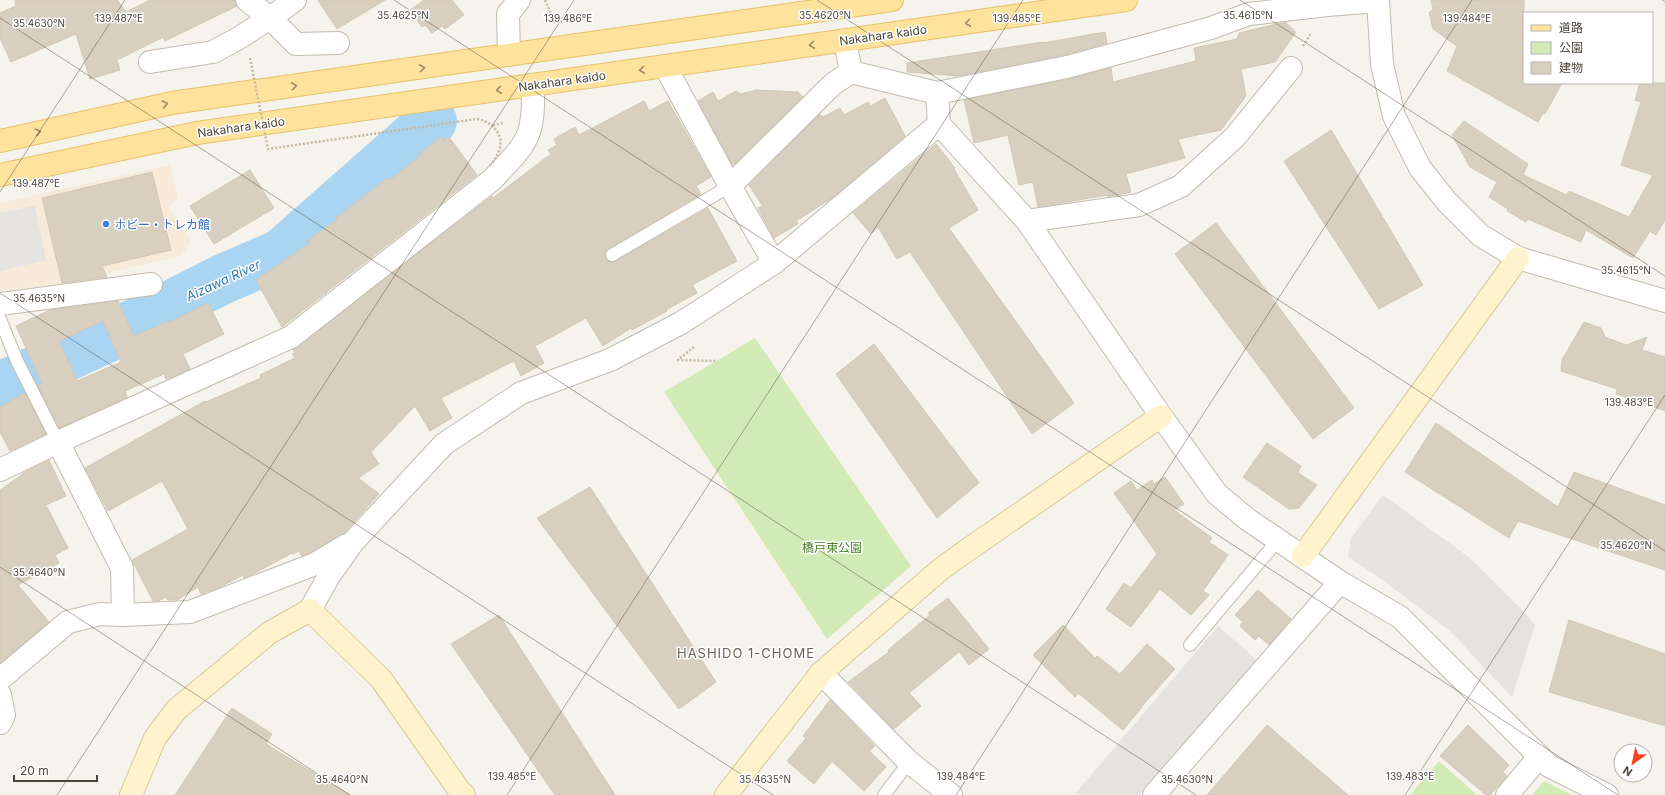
<svg xmlns="http://www.w3.org/2000/svg" width="1665" height="795" viewBox="0 0 1665 795" font-family="Inter,'Noto Sans JP',sans-serif">
  <rect width="100%" height="100%" fill="#f6f3ec"/>
  <!-- commercial -->
  <path fill="#f7ead8" d="M170 165 178 198 169 207 191 242 181 256 64 283 0 291V203Z"/>
  <!-- green -->
  <path fill="#d2eab5" d="M755 338 911 566 827 639 664 392Z
    M1439 761 1477 795H1410Z
    M1544 781 1572 795H1532Z"/>
  <!-- parking -->
  <path fill="#e5e3e0" d="M35 206 46 260 0 271V213Z
    M1383 495 1470 558 1528 616 1535 625 1512 697 1450 631 1377 576 1348 557 1351 538Z
    M1218 626 1258 661 1139 795 1075 794Z"/>
  <g fill="none" stroke-linecap="round" stroke-linejoin="round">
    <!-- river -->
    <path stroke="#a9d4f2" stroke-width="50" d="M0 387 106 338 223 279 281 254 432 121"/>
  </g>
  <!-- building -->
  <path fill="#d8cfc1" stroke="#d3c7b4" fill-rule="evenodd" d="M15 0H117L126 12 150 0H235L237 6 165 41 163 37 117 60 120 70 90 79 76 34 11 62 0 38V13L16 6Z
    M318 0H385L337 29Z
    M424 0H452L464 15 445 29 442 26 432 33 425 25 422 27 410 10Z
    M1431 0H1524V83H1562L1545 114 1543 113 1538 122 1447 71 1457 46 1433 29 1429 12 1433 10Z
    M1285 22 1296 32 1275 62 1241 69 1246 96 1221 130 1178 139 1185 158 1126 174 1131 192 1111 196 1108 197 1107 195 1038 207 1033 182 1019 185 1008 135 974 143 964 100 1070 79 1111 68 1113 82 1196 61 1194 48 1237 39 1239 33Z
    M1105 32 1107 43 1064 55 958 76 907 72V63L1043 42V43Z
    M1640 83H1665V220L1656 235 1650 231 1633 258 1586 230 1581 242 1528 219 1526 222 1507 211 1508 209 1489 197 1497 182 1470 167 1452 135 1464 121 1528 164 1523 175 1567 195 1569 191 1629 217 1653 175 1621 165 1641 102 1635 100Z
    M756 90 798 92 803 97 735 164H732L698 101 713 92 718 101 736 91 741 94Z
    M885 98 905 136 832 198 796 221 798 224 774 238 758 208 763 206 749 185 820 114 823 117 840 108 844 115 868 102 871 106Z
    M644 101 649 111 668 101 711 177 696 186 701 194 608 249 605 252V258L609 262 616 261 708 208 737 261 692 285 697 293 666 310 667 311 632 330 631 328 603 346 586 318 535 346 544 363 521 376 514 361 441 398 452 418 430 431 415 406 371 452 379 464 358 478 379 494 344 533 310 553 302 556 299 551 293 554 292 553 253 574 244 578 243 575 222 586 201 594 198 587 177 600H168L165 597 159 601H153L132 560 188 529 162 481 108 511 85 468 205 401 206 402 261 378 260 375 295 358 292 354 295 353 293 350 492 196 493 198 551 154 548 150 557 145 554 139 575 127 579 135Z
    M1331 130 1423 285 1379 309 1284 161Z
    M442 137 444 141 449 137 477 175 282 327 256 280 310 243 308 240 337 220 336 218 388 178 390 180 422 154 421 152Z
    M936 144 955 168 954 169 978 210 949 228 1074 403 1032 434 910 252 897 259 878 227 871 234 853 213Z
    M250 170 274 208 214 244 190 206Z
    M152 172 171 250 102 266 107 277 62 283 42 198Z
    M1216 223 1354 408 1313 439 1175 254Z
    M118 301 134 336 168 321V323L208 303 224 334 183 354 190 369 166 379 164 374 125 391 127 397 59 428 38 385 42 383 16 326 50 310ZM103 321 121 362 77 381 59 341Z
    M1584 322 1601 328 1605 337 1626 345 1647 337 1642 350 1665 357V411L1616 394 1617 389 1561 371 1562 360Z
    M874 344 979 483 937 518 836 374Z
    M25 393 46 434 10 451 0 432V407Z
    M1436 423 1558 507 1574 472 1665 505V570L1518 521 1509 538 1405 472Z
    M1267 443 1301 466 1298 473 1317 485 1299 508 1289 509 1243 477Z
    M49 460 66 496 46 505 68 548 55 555 59 563 18 585 49 622 0 663V490L23 474V473Z
    M1165 477 1184 504 1174 510 1212 538 1209 542 1228 555 1203 591 1209 595 1191 615 1160 589 1131 627 1106 609 1124 583 1131 588 1157 554 1114 493 1131 481 1137 490 1152 480 1154 484Z
    M590 487 716 682 679 709 537 518Z
    M1258 590 1291 619 1269 645 1259 636 1255 640 1240 626 1243 622 1235 615Z
    M948 598 989 649 969 665 959 652 909 693 921 706 894 729 848 682 889 652 888 650 930 615 928 613Z
    M499 615 615 795H555L451 644Z
    M1569 620 1665 654V726L1549 692Z
    M1063 625 1095 658 1097 656 1120 674 1147 644 1175 669 1141 707H1142L1123 730 1078 693 1075 697 1033 655Z
    M830 700 875 746 869 751 886 767 864 791 832 761 814 784 787 761 806 738 803 736Z
    M232 708 272 734 266 744 350 795H175Z
    M1267 725 1348 795H1207Z
    M1468 725 1509 765 1503 772 1507 776 1490 795H1486L1440 756Z"/>
  <g fill="none" stroke-linecap="round" stroke-linejoin="round">
    <!-- lane casing -->
    <g stroke="#c2bbae" stroke-width="14">
      <path id="lane" d="M612 255 730 186
        M0 319 17 361 58 442
        M1190 645 1278 540
        M884 795 909 762"/>
    </g>
    <!-- street casing -->
    <g stroke="#c2bbae" stroke-width="24">
      <path id="street" d="M247 0 270 18 296 44 338 43
        M1378 0 1382 64 1394 116 1420 168 1447 202 1480 235 1518 258 1665 301
        M509 55 508 14 519 0
        M150 62 213 52 239 38 270 18 295 0
        M665 66 730 186
        M851 72 937 93
        M939 124 1027 221 1161 416 1217 494 1247 519 1340 582 1400 617 1549 766 1607 795
        M1027 221 1139 205 1181 186 1235 137 1291 68
        M774 263 730 186 833 84 851 72 845 41
        M0 304 151 284
        M58 442 122 568 123 615
        M0 470 58 442 291 337 493 179C505 165 523 150 529 132 534 117 533 100 533 85
        M310 610 329 576 353 542 444 444 521 393 610 360 681 323 774 263 939 124 937 93 1067 67 1211 28 1249 14 1327 5 1378 1
        M821 673 909 762 951 795
        M0 679 68 622 100 614 123 615 190 612 315 564 347 545
        M0 695 4 715 0 723
        M1154 795 1340 582
        M1507 795 1539 757"/>
    </g>
    <!-- secondary casing -->
    <g stroke="#d6c79b" stroke-width="24">
      <path id="secondary" d="M1303 556 1518 258
        M131 795 155 738 176 710 269 633 310 610 381 679 459 790 464 795
        M726 795 821 673 941 569 966 551 1161 416"/>
    </g>
    <!-- primary casing -->
    <g stroke="#e6c16a" stroke-width="24">
      <path id="primary" d="M0 141 172 103 892 0
        M0 175 197 133 1126 0"/>
    </g>
    <!-- path -->
    <path stroke="#c4b79f" stroke-width="2.5" stroke-dasharray="2 2" stroke-linecap="butt" d="M545 0 555 23
      M1303 46 1311 33
      M493 125 504 123
      M694 347 678 360 716 361"/>
    <!-- lane -->
    <use href="#lane" stroke="#fff" stroke-width="12"/>
    <!-- street -->
    <use href="#street" stroke="#fff" stroke-width="22"/>
    <!-- secondary -->
    <use href="#secondary" stroke="#fff3cd" stroke-width="22"/>
    <!-- primary -->
    <use href="#primary" stroke="#ffe39c" stroke-width="22"/>
    <!-- path-bridge -->
    <path stroke="#c4b79f" stroke-width="2.5" stroke-dasharray="2 2" stroke-linecap="butt" d="M250 58 268 149 477 119C492 121 505 135 499 151 497 157 493 162 489 167"/>
  </g>
  <!-- one-way arrows -->
  <defs><path id="oneway-chevron" d="M-2-3.5L2.5 0L-2 3.5" fill="none" stroke-width="1.6" stroke-linecap="round" stroke-linejoin="round"/></defs>
  <g stroke="#9c8c66">
    <use href="#oneway-chevron" transform="translate(968 23) rotate(172)"/>
    <use href="#oneway-chevron" transform="translate(812 45) rotate(172)"/>
    <use href="#oneway-chevron" transform="translate(422 68) rotate(-8)"/>
    <use href="#oneway-chevron" transform="translate(642 70) rotate(172)"/>
    <use href="#oneway-chevron" transform="translate(294 86) rotate(-8)"/>
    <use href="#oneway-chevron" transform="translate(499 90) rotate(172)"/>
    <use href="#oneway-chevron" transform="translate(165 104) rotate(-12)"/>
    <use href="#oneway-chevron" transform="translate(38 132) rotate(-12)"/>
  </g>
  <!-- ticks -->
  <path fill="none" stroke="#4b4439" stroke-width="1" stroke-opacity="0.45" d="M394 0 1618 795M817 0 1665 551M1240 0 1665 276M1662 0 1665 2M0 18 1196 795M0 192 125 0M0 293 773 795M0 567 350 795M57 795 574 0M507 795 1023 0M956 795 1472 0M1405 795 1665 395"/>
  <!-- markers -->
  <circle fill="#3f7fe0" stroke="#fff" stroke-width="1.5" cx="106" cy="224" r="4"/>
  <g text-anchor="middle" dominant-baseline="central" stroke-width="3" stroke-linejoin="round" paint-order="stroke">
    <!-- street labels -->
    <g font-size="12" fill="#4b4439" stroke="#fff">
      <text transform="translate(883 35) rotate(-8)">Nakahara kaido</text>
      <text transform="translate(562 81) rotate(-8)">Nakahara kaido</text>
      <text transform="translate(241 127) rotate(-8)">Nakahara kaido</text>
    </g>
    <!-- shop labels -->
    <g font-size="12" fill="#366cbe" stroke="#fff" text-anchor="start">
      <text x="114" y="224">ホビー・トレカ館</text>
    </g>
    <!-- park labels -->
    <g font-size="12" fill="#4a7f2a" stroke="#fff">
      <text x="832" y="547">橋戸東公園</text>
    </g>
    <!-- water labels -->
    <g font-size="13" font-style="italic" fill="#2e7ab2" stroke="#fff">
      <text transform="translate(223 280) rotate(-25)">Aizawa River</text>
    </g>
    <!-- neighbourhood labels -->
    <g font-size="13" letter-spacing="1" fill="#6e6250" stroke="#fff">
      <text x="746" y="653">HASHIDO 1-CHOME</text>
    </g>
  </g>
  <g font-size="10" text-anchor="middle" fill="#4b4439" stroke="#fff" stroke-width="3" stroke-linejoin="round" paint-order="stroke">
    <text x="825" y="19">35.4620°N</text>
    <text x="1248" y="19">35.4615°N</text>
    <text x="403" y="19">35.4625°N</text>
    <text x="119" y="22">139.487°E</text>
    <text x="568" y="22">139.486°E</text>
    <text x="1017" y="22">139.485°E</text>
    <text x="1467" y="22">139.484°E</text>
    <text x="39" y="27">35.4630°N</text>
    <text x="36" y="187">139.487°E</text>
    <text x="1626" y="274">35.4615°N</text>
    <text x="39" y="302">35.4635°N</text>
    <text x="1629" y="406">139.483°E</text>
    <text x="1626" y="549">35.4620°N</text>
    <text x="39" y="576">35.4640°N</text>
    <text x="512" y="780">139.485°E</text>
    <text x="961" y="780">139.484°E</text>
    <text x="1410" y="780">139.483°E</text>
    <text x="342" y="783">35.4640°N</text>
    <text x="765" y="783">35.4635°N</text>
    <text x="1187" y="783">35.4630°N</text>
  </g>
  <!-- legend -->
  <rect x="1523" y="12" width="130" height="72" fill="#ffffff" stroke="#b7b4b0"/>
  <rect x="1531" y="25" width="20" height="6" fill="#ffe39c" stroke="#b7b4b0"/>
  <text x="1559" y="32" font-size="12" fill="#4b4439">道路</text>
  <rect x="1531" y="42" width="20" height="12" fill="#d2eab5" stroke="#b7b4b0"/>
  <text x="1559" y="52" font-size="12" fill="#4b4439">公園</text>
  <rect x="1531" y="62" width="20" height="12" fill="#d8cfc1" stroke="#b7b4b0"/>
  <text x="1559" y="72" font-size="12" fill="#4b4439">建物</text>
  <!-- north arrow -->
  <g transform="translate(1633 763) rotate(213)"><circle r="19" fill="#ffffff" stroke="#b7b4b0"/>
  <path d="M0-3L7 15L0 10L-7 15Z" fill="#fc3f1d"/>
  <text y="-6" font-size="11" font-weight="bold" text-anchor="middle" fill="#4b4439">N</text>
  </g>
  <!-- scale -->
  <path d="M14 775v6h83v-6" fill="none" stroke="#4b4439" stroke-width="2"/>
  <text x="20" y="775" font-size="12" fill="#4b4439" stroke="#ffffff" stroke-width="3" paint-order="stroke">20 m</text>
</svg>
